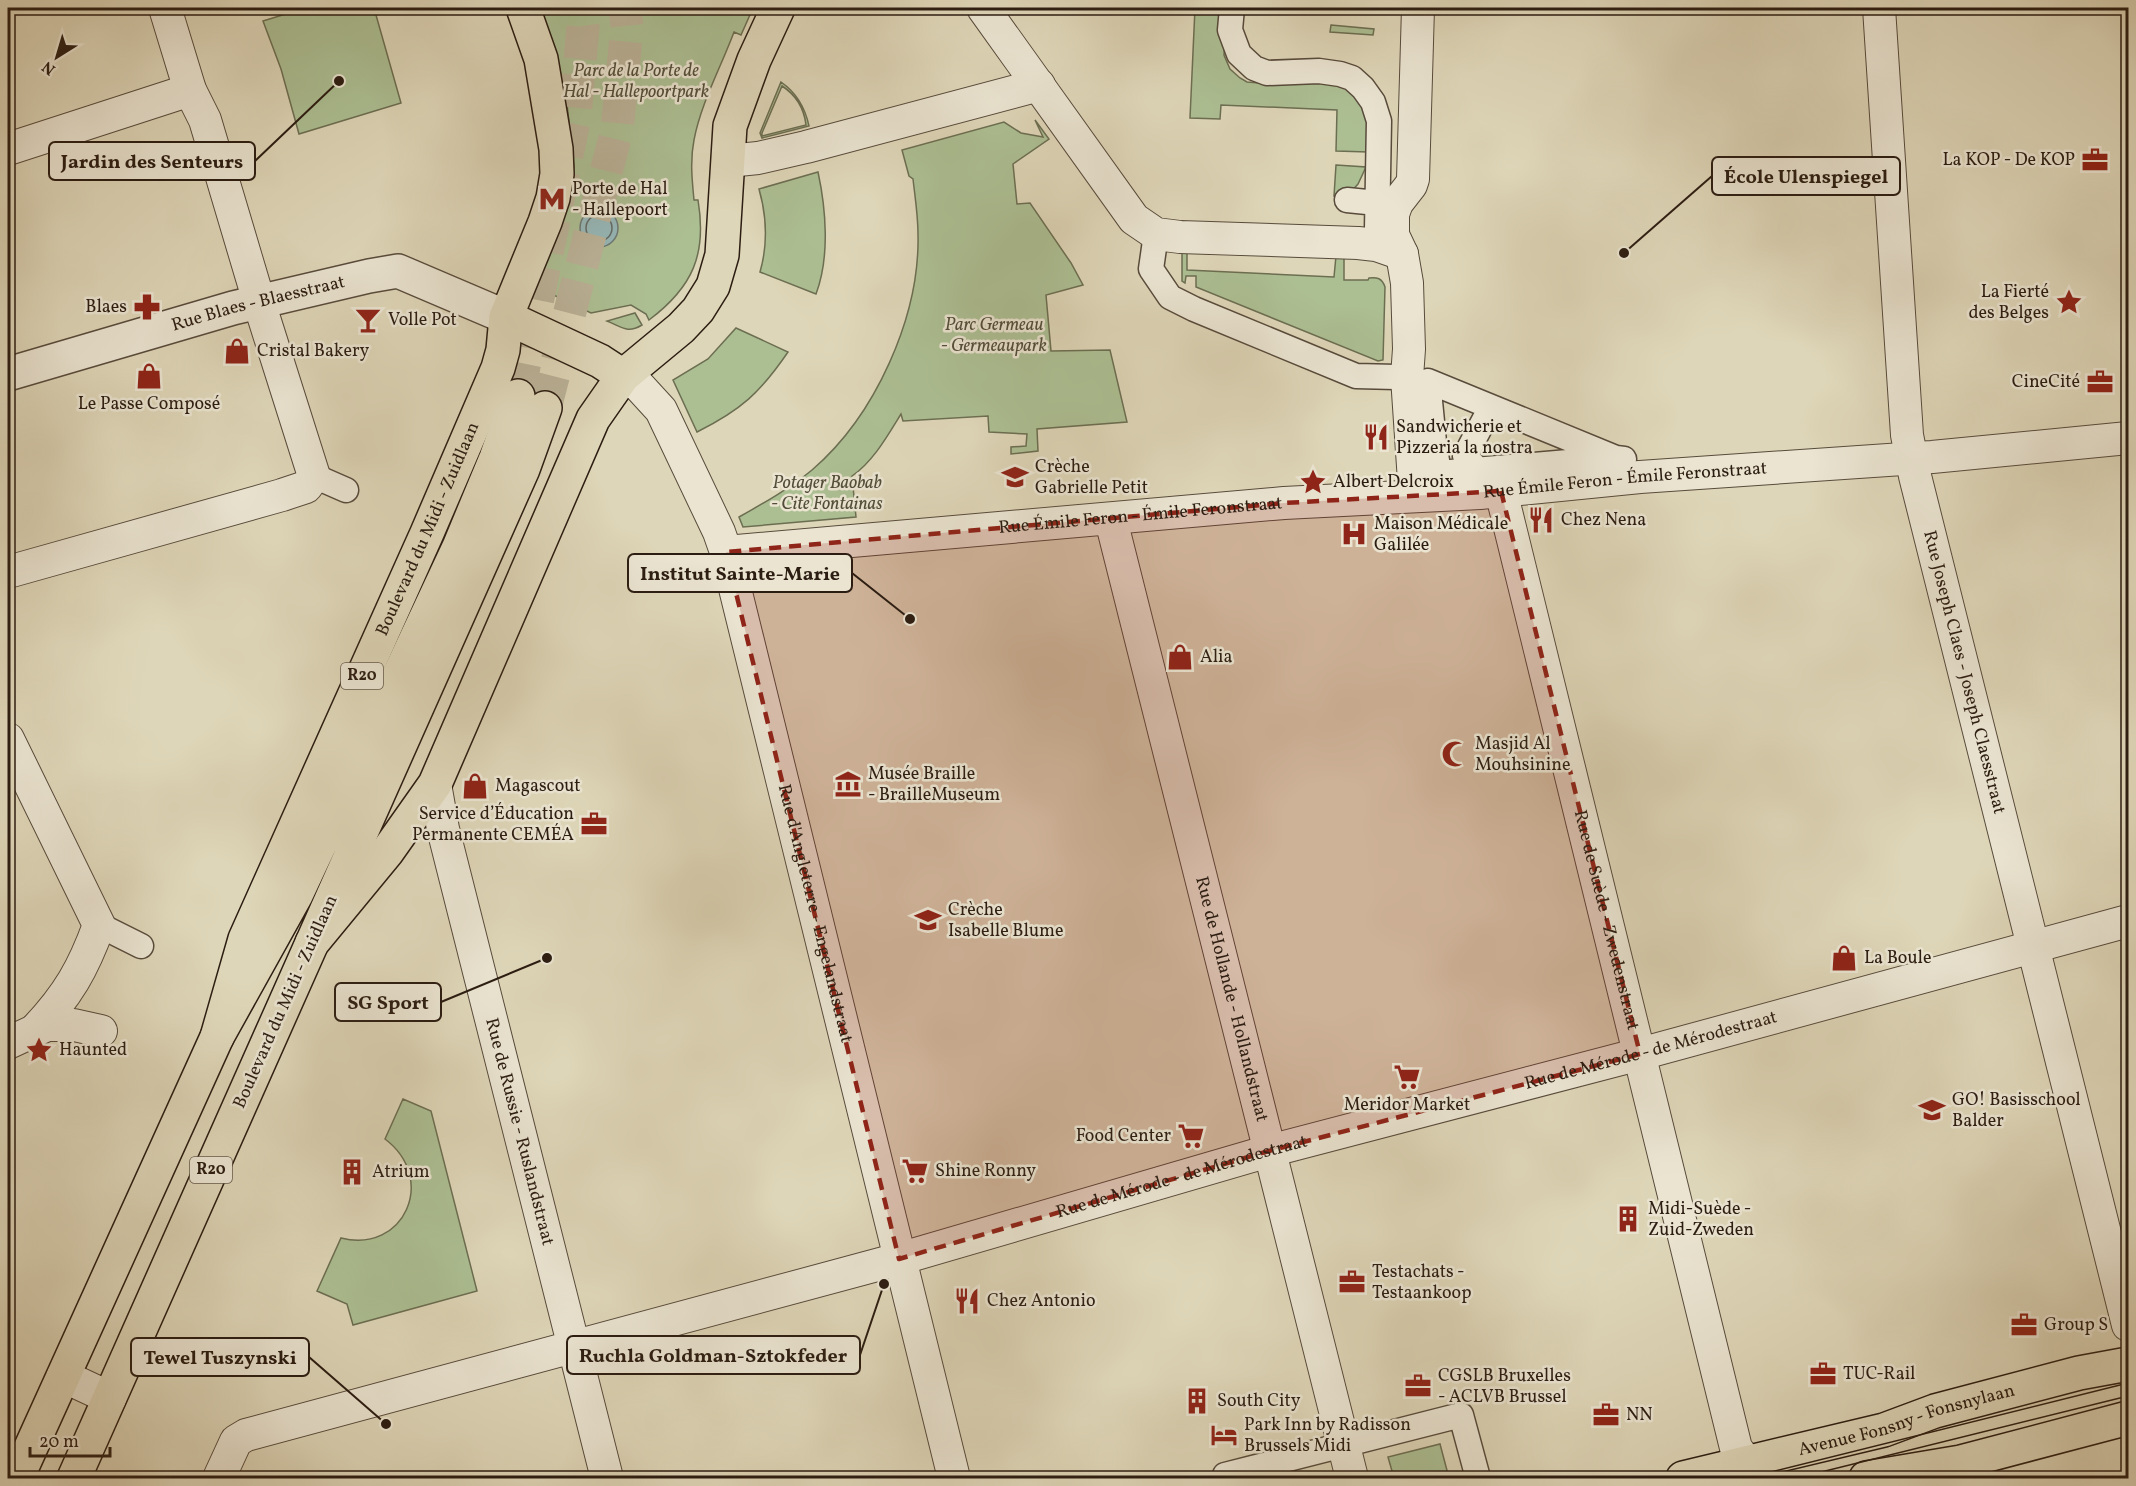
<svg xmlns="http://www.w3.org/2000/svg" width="2136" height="1486" viewBox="0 0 2136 1486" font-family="Vollkorn,serif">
  <rect width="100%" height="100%" fill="#ded6b8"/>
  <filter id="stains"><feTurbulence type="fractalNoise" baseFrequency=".00333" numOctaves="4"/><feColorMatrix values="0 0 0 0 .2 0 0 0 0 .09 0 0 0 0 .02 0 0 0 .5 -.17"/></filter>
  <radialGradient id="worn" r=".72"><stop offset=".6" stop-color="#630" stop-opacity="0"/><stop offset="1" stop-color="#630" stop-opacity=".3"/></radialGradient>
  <!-- green -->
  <path fill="#acbf93" stroke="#6c6e52" stroke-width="1.5" fill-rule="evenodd" d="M305 8H374L401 103 299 134 281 69 263 21Z
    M541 8H753L741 35 734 32C721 67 701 103 694 140 690 160 692 180 694 200H698C707 254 693 287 649 320L646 314 631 305 591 313 541 289V273L558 234 570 200 574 167 567 104 559 66Z
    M1195 8H1227L1224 55 1230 69 1240 78 1247 82 1260 83 1328 76 1367 102 1368 152 1336 151 1337 110 1221 105 1220 119 1190 118Z
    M1331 25 1374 29 1373 35 1330 32Z
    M781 82C797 93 805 107 809 126L762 138 760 133ZM782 86C796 95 804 108 806 125L762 136V133Z
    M1035 120 1049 139 1013 164 1017 204 1030 203 1071 263 1083 285 1046 295 1051 351 1110 350 1127 422 1037 429 1038 451 1011 454V447L1026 446 1027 434 989 432 988 416 903 421 901 414C888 435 873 462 852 476L856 517 743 527 739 517C764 503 789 489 812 470 875 416 920 317 918 234 918 215 915 197 913 179L909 176 902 150 1004 122 1021 133 1043 137Z
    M1336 165 1366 167 1358 184 1347 196H1334Z
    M818 172C826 209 830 257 816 294L760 272C768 244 767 217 759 189Z
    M1182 250H1187V270L1334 277 1336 256H1344V280H1368L1369 278C1377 277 1382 278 1385 287L1383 360 1378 361 1196 287V276H1186L1185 283 1182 281Z
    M635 313 642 325C627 334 622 327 607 321Z
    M736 328 788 352C760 393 741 410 697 432L673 380 708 359Z
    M403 1099 431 1111 477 1291 353 1325 347 1304 317 1291 341 1238C404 1254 438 1179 385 1139Z
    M1440 1444 1449 1478H1394L1388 1457Z"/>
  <!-- water -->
  <path fill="#96b7b8" stroke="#6c7976" stroke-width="1.5" d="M580 228a19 19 0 1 1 38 0a19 19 0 1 1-38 0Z"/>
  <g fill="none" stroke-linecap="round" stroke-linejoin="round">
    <!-- shore -->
    <path stroke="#616a65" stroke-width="1.5" d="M586 228a13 13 0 1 1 26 0a13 13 0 1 1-26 0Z"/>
    <!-- trunk-tunnel -->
    <path stroke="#bab197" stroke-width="33" stroke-dasharray="33 16" stroke-linecap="butt" d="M518 396 575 116 583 27 580 8
      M545 408 617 130 627 27 625 8"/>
    <!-- pedestrian casing -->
    <g stroke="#584b3c" stroke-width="27">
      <path id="pedestrian" d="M1232 8 1230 30 1239 54 1254 68 1267 73 1319 71 1340 74 1352 78 1363 88 1373 102 1379 121 1377 229
        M1347 200 1377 203
        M1156 234 1151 269 1170 297 1194 309 1356 376 1396 377
        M1439 473 1434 442 1428 381 1616 458 1624 459
        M1439 473 1580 461 1588 464 1612 461
        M314 476 346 490
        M1479 480 1478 470 1465 456 1491 407
        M99 925 141 946
        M1226 1478 1225 1475 1461 1415 1478 1478"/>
    </g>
    <!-- minor casing -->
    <g stroke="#584b3c" stroke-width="34">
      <g id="minor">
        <path d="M983 8 1134 219 1156 234 1180 237 1358 243 1376 245 1402 254"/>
        <path id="s1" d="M1879 8 1907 435 1915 476 2128 1325"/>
        <path d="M8 149 190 90"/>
        <path d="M728 161 758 158 806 147 1039 85"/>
        <path id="s2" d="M623 376 639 386 661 410 719 532 726 552 954 1478"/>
        <path id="s3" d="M1501 491 1736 1448 1747 1463 1768 1478"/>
        <path d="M1415 496 1407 377 1409 349 1407 283 1402 254 1393 235V214L1397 203 1411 185 1413 179 1418 8"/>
        <path id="s4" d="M1111 520 1352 1478"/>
        <path id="s5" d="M726 552 1284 503 1480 493 1640 477 1932 457 2128 438"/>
        <path d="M8 572 282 495 306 487 314 476 263 315 205 120 190 90 165 8"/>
        <path d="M8 739 99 925C83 969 68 995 36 1029"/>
        <path id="s6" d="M435 784 443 829 607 1478"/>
        <path d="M8 1043 47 1025H74L101 1031"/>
        <path d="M63 1376 110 1398"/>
        <path id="s7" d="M219 1478 236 1441 246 1435 899 1259 1269 1151 1640 1054 2128 921"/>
      </g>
    </g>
    <!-- tertiary casing -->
    <g stroke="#584b3c" stroke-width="36">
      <g id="tertiary">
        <path id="s8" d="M8 374 233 308 369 276 398 271 506 317"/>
      </g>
    </g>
    <!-- primary casing -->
    <g stroke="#2c1d12" stroke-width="36">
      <g id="primary">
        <path d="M506 317 600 361 623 376"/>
        <path id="s9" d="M17 1478 217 1037 245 939 427 533 498 368 503 350 506 317 545 222 553 198 557 174 556 149 541 59 523 8"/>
        <path d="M74 1478 312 943 387 852 435 784 593 419 623 376 681 328 698 310 713 286 722 255 730 126 754 60 778 8"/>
        <path id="s10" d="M1683 1478 1884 1430 1935 1411 2079 1373 2128 1364"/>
        <path d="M1866 1478 1961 1462 2128 1418"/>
      </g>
    </g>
    <!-- trunk casing -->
    <g stroke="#2c1d12" stroke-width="36">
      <path id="trunk" d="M312 943 523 469 545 408
        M217 1037 296 895 459 547 496 458 518 396"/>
    </g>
    <!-- pedestrian -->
    <use href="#pedestrian" stroke="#eae4d1" stroke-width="24"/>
    <!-- minor -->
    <use href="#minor" stroke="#eae4d1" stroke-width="32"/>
    <!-- tertiary -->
    <use href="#tertiary" stroke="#eae4d1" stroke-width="33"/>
    <!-- primary -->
    <use href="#primary" stroke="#ded6b8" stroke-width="33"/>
    <!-- trunk -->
    <use href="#trunk" stroke="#ded6b8" stroke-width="33"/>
    <!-- tram -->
    <path stroke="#2c1d12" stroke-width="1.5" d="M1747 1478 2128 1383
      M1797 1478 2128 1396"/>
  </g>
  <!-- marked area -->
  <path fill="#8f2418" fill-opacity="0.2" stroke="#8f2418" stroke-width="4.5" stroke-dasharray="12 8" stroke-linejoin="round" d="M1501 491 1640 1054 1269 1151 899 1259 726 552 1284 503Z"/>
  <!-- icons -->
  <defs>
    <g id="office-bare" transform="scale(2.07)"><path d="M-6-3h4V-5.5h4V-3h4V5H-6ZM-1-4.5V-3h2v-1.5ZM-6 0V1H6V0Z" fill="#8f2418" stroke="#eae4d1" stroke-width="2.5" paint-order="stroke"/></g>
    <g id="metro-bare" transform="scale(2.07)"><path d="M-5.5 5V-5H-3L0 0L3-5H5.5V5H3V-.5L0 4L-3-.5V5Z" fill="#8f2418" stroke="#eae4d1" stroke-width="2.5" paint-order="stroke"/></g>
    <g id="sight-bare" transform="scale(2.07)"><path d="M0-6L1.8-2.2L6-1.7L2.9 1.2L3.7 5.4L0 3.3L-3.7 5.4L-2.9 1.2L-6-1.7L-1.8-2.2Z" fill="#8f2418" stroke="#eae4d1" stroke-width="2.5" paint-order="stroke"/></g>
    <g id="pharmacy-bare" transform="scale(2.07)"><path d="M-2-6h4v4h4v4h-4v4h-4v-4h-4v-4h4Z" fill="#8f2418" stroke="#eae4d1" stroke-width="2.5" paint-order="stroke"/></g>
    <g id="bar-bare" transform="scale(2.07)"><path d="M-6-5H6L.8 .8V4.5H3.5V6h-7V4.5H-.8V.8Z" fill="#8f2418" stroke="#eae4d1" stroke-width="2.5" paint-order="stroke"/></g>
    <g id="shop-bare" transform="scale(2.07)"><path d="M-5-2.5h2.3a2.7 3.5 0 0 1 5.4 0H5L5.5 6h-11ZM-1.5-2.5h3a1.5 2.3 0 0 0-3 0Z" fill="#8f2418" stroke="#eae4d1" stroke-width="2.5" paint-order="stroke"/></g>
    <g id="restaurant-bare" transform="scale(2.07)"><path d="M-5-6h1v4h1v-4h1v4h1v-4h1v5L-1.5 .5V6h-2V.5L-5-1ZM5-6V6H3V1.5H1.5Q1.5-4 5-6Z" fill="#8f2418" stroke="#eae4d1" stroke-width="2.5" paint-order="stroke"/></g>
    <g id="school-bare" transform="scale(2.07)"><path d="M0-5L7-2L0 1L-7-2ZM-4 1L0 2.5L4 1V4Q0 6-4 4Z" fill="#8f2418" stroke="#eae4d1" stroke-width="2.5" paint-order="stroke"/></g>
    <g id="hospital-bare" transform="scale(2.07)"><path d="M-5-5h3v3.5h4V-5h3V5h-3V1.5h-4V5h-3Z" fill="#8f2418" stroke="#eae4d1" stroke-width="2.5" paint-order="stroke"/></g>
    <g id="mosque-bare" transform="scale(2.07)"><path d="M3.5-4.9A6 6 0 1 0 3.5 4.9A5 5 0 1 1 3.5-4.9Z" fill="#8f2418" stroke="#eae4d1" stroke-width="2.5" paint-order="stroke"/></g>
    <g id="museum-bare" transform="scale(2.07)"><path d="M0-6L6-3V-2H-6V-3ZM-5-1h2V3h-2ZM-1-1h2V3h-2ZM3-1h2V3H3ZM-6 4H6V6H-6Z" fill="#8f2418" stroke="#eae4d1" stroke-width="2.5" paint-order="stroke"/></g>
    <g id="supermarket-bare" transform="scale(2.07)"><path d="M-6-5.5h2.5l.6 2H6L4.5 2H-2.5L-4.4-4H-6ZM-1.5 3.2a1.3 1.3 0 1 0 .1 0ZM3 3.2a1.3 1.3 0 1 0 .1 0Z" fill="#8f2418" stroke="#eae4d1" stroke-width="2.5" paint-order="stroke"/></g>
    <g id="building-bare" transform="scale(2.07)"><path d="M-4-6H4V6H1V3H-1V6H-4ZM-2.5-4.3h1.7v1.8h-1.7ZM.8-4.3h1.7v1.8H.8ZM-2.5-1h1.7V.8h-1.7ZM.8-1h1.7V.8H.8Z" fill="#8f2418" stroke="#eae4d1" stroke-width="2.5" paint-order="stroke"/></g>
    <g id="hotel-bare" transform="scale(2.07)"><path d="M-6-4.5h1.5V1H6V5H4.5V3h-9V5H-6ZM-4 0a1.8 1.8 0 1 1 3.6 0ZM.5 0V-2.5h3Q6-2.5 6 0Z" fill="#8f2418" stroke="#eae4d1" stroke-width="2.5" paint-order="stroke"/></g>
  </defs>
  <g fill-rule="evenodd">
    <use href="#office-bare" x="2095" y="160"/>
    <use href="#metro-bare" x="552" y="199"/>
    <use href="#sight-bare" x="2069" y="302"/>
    <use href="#pharmacy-bare" x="147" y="307"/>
    <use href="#bar-bare" x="368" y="320"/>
    <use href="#shop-bare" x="237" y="351"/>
    <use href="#shop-bare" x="149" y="376"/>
    <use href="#office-bare" x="2100" y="382"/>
    <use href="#restaurant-bare" x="1376" y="437"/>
    <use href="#school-bare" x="1015" y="477"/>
    <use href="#sight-bare" x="1313" y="482"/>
    <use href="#restaurant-bare" x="1541" y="520"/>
    <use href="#hospital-bare" x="1354" y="534"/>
    <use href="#shop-bare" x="1180" y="657"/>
    <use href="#mosque-bare" x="1455" y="754"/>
    <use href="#museum-bare" x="848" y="784"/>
    <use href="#shop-bare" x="475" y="786"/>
    <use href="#office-bare" x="594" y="824"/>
    <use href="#school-bare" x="928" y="920"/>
    <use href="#shop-bare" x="1844" y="958"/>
    <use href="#sight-bare" x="39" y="1050"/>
    <use href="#supermarket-bare" x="1407" y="1077"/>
    <use href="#school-bare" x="1932" y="1110"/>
    <use href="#supermarket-bare" x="1191" y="1136"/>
    <use href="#supermarket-bare" x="915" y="1171"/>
    <use href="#building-bare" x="352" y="1172"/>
    <use href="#building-bare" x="1628" y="1219"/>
    <use href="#office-bare" x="1352" y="1282"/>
    <use href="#restaurant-bare" x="967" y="1301"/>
    <use href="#office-bare" x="2024" y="1325"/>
    <use href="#office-bare" x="1823" y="1374"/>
    <use href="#office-bare" x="1418" y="1386"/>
    <use href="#building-bare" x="1197" y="1401"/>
    <use href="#office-bare" x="1606" y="1415"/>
    <use href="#hotel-bare" x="1224" y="1435"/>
  </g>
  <g text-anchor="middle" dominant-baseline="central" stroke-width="5" stroke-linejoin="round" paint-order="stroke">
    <!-- shield labels -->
    <g fill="#eae4d1" stroke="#65594b" stroke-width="1.5">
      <rect x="341" y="663" width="42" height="26" rx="4.5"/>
      <rect x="190" y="1157" width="42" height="26" rx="4.5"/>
    </g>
    <g font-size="16" font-weight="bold" fill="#2c1d12">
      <text x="362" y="676">R20</text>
      <text x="211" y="1170">R20</text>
    </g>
    <!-- park labels -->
    <g font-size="18" font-style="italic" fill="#524e39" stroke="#eae4d1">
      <text x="636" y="71">Parc de la Porte de<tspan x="636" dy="21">Hal - Hallepoortpark</tspan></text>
      <text x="994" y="325">Parc Germeau<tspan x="994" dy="21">- Germeaupark</tspan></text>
      <text x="827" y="483">Potager Baobab<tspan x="827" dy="21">- Cite Fontainas</tspan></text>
    </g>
    <!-- poi labels -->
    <g font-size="18" fill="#2c1d12" stroke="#eae4d1" text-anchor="start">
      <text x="2075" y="160" text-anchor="end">La KOP - De KOP</text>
      <text x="572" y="189">Porte de Hal<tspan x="572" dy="21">- Hallepoort</tspan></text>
      <text x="2049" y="292" text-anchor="end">La Fierté<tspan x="2049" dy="21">des Belges</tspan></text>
      <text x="127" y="307" text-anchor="end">Blaes</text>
      <text x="388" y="320">Volle Pot</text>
      <text x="257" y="351">Cristal Bakery</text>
      <text x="2080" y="382" text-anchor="end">CineCité</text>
      <text x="149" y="404" text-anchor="middle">Le Passe Composé</text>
      <text x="1396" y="427">Sandwicherie et<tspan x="1396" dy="21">Pizzeria la nostra</tspan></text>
      <text x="1035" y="467">Crèche<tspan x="1035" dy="21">Gabrielle Petit</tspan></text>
      <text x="1333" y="482">Albert Delcroix</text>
      <text x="1561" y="520">Chez Nena</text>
      <text x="1374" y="524">Maison Médicale<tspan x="1374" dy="21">Galilée</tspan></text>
      <text x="1200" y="657">Alia</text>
      <text x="1475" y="744">Masjid Al<tspan x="1475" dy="21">Mouhsinine</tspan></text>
      <text x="868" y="774">Musée Braille<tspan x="868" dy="21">- BrailleMuseum</tspan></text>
      <text x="495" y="786">Magascout</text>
      <text x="574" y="814" text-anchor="end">Service d’Éducation<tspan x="574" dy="21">Permanente CEMÉA</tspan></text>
      <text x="948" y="910">Crèche<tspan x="948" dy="21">Isabelle Blume</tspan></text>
      <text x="1864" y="958">La Boule</text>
      <text x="59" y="1050">Haunted</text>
      <text x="1952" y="1100">GO! Basisschool<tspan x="1952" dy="21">Balder</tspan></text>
      <text x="1407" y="1105" text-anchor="middle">Meridor Market</text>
      <text x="1171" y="1136" text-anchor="end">Food Center</text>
      <text x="935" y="1171">Shine Ronny</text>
      <text x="372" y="1172">Atrium</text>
      <text x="1648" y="1209">Midi-Suède -<tspan x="1648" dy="21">Zuid-Zweden</tspan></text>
      <text x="1372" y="1272">Testachats -<tspan x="1372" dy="21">Testaankoop</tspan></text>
      <text x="987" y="1301">Chez Antonio</text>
      <text x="2044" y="1325">Group S</text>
      <text x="1843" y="1374">TUC-Rail</text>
      <text x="1438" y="1376">CGSLB Bruxelles<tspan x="1438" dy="21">- ACLVB Brussel</tspan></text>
      <text x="1217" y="1401">South City</text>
      <text x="1626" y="1415">NN</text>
      <text x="1244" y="1425">Park Inn by Radisson<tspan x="1244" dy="21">Brussels Midi</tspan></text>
    </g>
    <!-- street labels -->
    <g font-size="18" fill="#2c1d12" stroke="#eae4d1">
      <text stroke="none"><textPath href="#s8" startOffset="260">Rue Blaes - Blaesstraat</textPath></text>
      <text stroke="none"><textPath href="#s5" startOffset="902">Rue Émile Feron - Émile Feronstraat</textPath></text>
      <text stroke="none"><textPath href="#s5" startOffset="416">Rue Émile Feron - Émile Feronstraat</textPath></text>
      <text stroke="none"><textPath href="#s9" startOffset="1035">Boulevard du Midi - Zuidlaan</textPath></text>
      <text stroke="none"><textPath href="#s1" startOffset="672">Rue Joseph Claes - Joseph Claesstraat</textPath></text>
      <text stroke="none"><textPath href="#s2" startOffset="580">Rue d'Angleterre - Engelandstraat</textPath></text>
      <text stroke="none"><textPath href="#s3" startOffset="442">Rue de Suède - Zwedenstraat</textPath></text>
      <text stroke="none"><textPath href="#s4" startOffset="494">Rue de Hollande - Hollandstraat</textPath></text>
      <text transform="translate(286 1002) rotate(-66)">Boulevard du Midi - Zuidlaan</text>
      <text stroke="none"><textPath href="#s7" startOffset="1509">Rue de Mérode - de Mérodestraat</textPath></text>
      <text stroke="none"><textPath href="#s6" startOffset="358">Rue de Russie - Ruslandstraat</textPath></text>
      <text stroke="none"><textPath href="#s7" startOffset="1023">Rue de Mérode - de Mérodestraat</textPath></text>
      <text stroke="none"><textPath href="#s10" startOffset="231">Avenue Fonsny - Fonsnylaan</textPath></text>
    </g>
  </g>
  <!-- callouts -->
  <path fill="none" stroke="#2c1d12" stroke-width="2" d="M339 81L255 161M1624 253L1712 176M910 619L852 573M547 958L441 1002M884 1284L860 1355M386 1424L309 1357"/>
  <g fill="#2c1d12" stroke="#eae4d1" stroke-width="2">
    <circle cx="339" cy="81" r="6"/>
    <circle cx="1624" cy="253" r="6"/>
    <circle cx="910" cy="619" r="6"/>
    <circle cx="547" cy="958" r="6"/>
    <circle cx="884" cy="1284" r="6"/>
    <circle cx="386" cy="1424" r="6"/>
  </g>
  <g fill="#eae4d1" stroke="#2c1d12" stroke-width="2">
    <rect x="49" y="142" width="206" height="38" rx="6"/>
    <rect x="1712" y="157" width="188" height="38" rx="6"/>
    <rect x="628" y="554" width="224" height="38" rx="6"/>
    <rect x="335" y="983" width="106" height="38" rx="6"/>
    <rect x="567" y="1336" width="293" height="38" rx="6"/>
    <rect x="131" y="1338" width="178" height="38" rx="6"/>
  </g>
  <g font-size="20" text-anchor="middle" font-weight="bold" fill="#2c1d12">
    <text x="152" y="168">Jardin des Senteurs</text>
    <text x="1806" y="183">École Ulenspiegel</text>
    <text x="740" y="580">Institut Sainte-Marie</text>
    <text x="388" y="1009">SG Sport</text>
    <text x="713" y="1362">Ruchla Goldman-Sztokfeder</text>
    <text x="220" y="1364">Tewel Tuszynski</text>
  </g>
  <!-- margin -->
  <rect width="2136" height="1486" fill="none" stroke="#ded6b8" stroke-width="30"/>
  <rect x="9" y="9" width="2118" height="1468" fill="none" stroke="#2c1d12" stroke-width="3"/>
  <rect x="15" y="15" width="2106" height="1456" fill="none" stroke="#2c1d12" stroke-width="1.5"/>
  <!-- north arrow -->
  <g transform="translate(57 57) rotate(217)" stroke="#eae4d1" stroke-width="4.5" paint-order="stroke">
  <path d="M0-4.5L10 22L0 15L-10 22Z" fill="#2c1d12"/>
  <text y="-9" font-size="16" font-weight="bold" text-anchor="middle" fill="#2c1d12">N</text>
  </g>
  <!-- scale -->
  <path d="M30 1447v9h80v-9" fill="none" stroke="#2c1d12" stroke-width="3"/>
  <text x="39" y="1447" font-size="18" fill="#2c1d12" stroke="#eae4d1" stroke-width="4.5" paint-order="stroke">20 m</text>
  <rect width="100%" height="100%" filter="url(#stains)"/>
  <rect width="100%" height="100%" fill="url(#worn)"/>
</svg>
